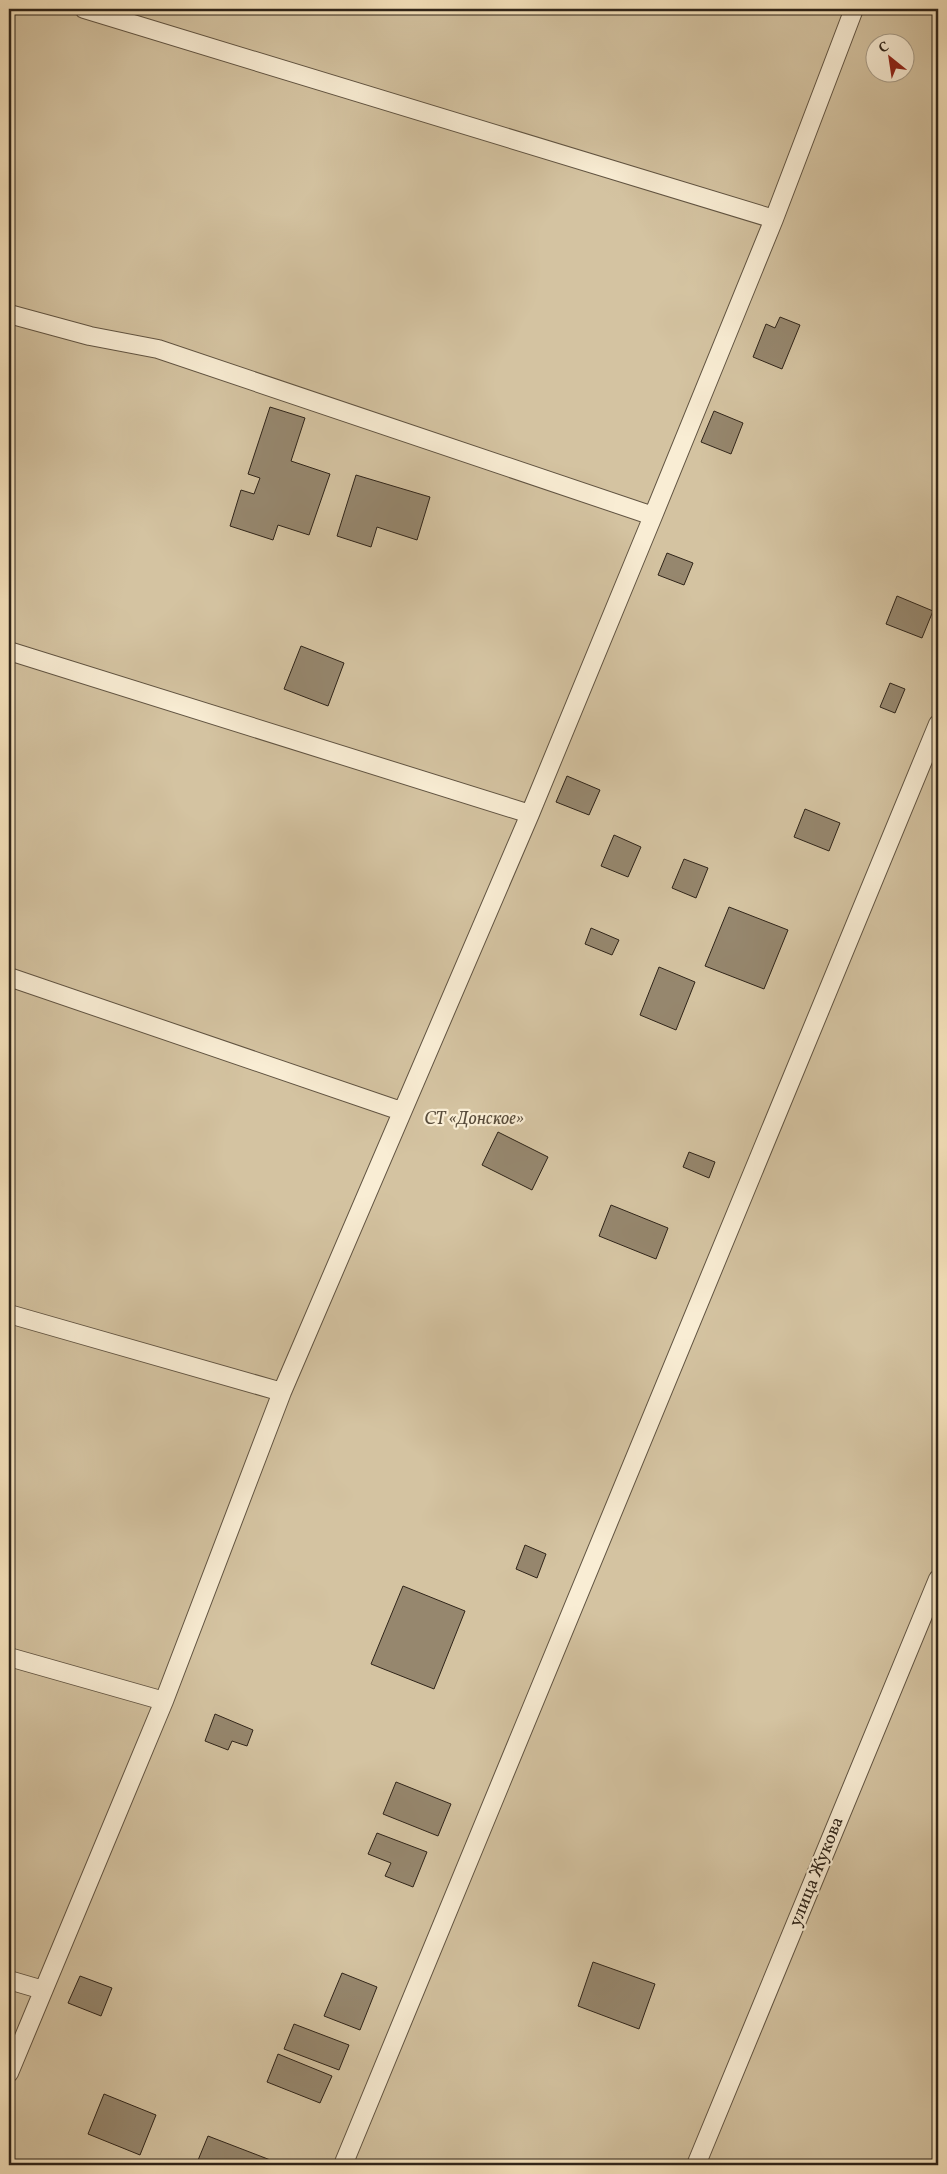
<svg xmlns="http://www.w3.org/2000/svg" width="947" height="2174" viewBox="0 0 947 2174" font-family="Vollkorn,serif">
  <rect width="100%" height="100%" fill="#f6e3bd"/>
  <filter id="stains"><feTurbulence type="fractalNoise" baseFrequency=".004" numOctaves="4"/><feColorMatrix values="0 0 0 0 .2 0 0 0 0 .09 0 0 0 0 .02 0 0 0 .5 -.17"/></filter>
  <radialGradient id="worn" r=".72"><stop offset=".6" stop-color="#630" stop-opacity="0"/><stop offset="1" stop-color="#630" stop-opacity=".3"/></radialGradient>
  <!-- green -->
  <path fill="#d4c3a1" stroke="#82745d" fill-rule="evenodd" d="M9 9H938V2165H9ZM874 42H904V72H874Z"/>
  <!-- building -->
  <path fill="#96876e" stroke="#2f2419" d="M780 317 800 325 782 369 753 357 766 324 775 328Z
    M270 407 305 418 291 461 330 474 309 535 278 525 273 540 230 526 241 490 254 494 260 478 248 474Z
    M714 411 743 423 731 454 701 442Z
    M356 475 430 497 417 540 377 527 371 547 337 536Z
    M667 553 693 563 684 585 658 575Z
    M897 596 933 611 922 638 886 624Z
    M301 646 344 663 328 706 284 689Z
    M890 683 905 689 895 713 880 707Z
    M567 776 600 790 589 815 556 802Z
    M805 809 840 823 829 851 794 837Z
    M614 835 641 847 628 877 601 866Z
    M684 859 708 868 696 898 672 888Z
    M729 907 788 930 764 989 705 966Z
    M591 928 619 940 612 955 585 944Z
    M659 967 695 982 676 1030 640 1015Z
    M498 1132 548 1157 532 1190 482 1165Z
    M689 1152 715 1162 709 1178 683 1167Z
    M611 1205 668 1228 656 1259 599 1236Z
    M525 1545 546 1554 537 1578 516 1569Z
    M403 1586 465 1611 434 1689 371 1664Z
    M215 1714 253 1730 247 1746 232 1741 228 1750 205 1741Z
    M396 1782 451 1804 438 1836 383 1814Z
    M377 1833 427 1852 413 1887 385 1876 391 1863 368 1854Z
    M593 1962 655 1984 639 2029 578 2006Z
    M342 1973 377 1987 360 2030 324 2016Z
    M80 1976 112 1988 101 2016 68 2003Z
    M294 2024 349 2045 339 2070 284 2049Z
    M278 2054 332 2076 320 2103 267 2082Z
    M104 2094 156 2115 140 2155 88 2134Z
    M208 2136 273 2161 271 2165H196Z"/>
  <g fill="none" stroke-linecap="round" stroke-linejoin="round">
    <!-- service casing -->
    <g stroke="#615442" stroke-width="20">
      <path id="service" d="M84 9 774 219
        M9 314 90 336 158 349 653 516
        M9 651 530 814
        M9 977 401 1111
        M9 1314 282 1392
        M9 1657 164 1701
        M9 1980 43 1990
        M9 2073 164 1701 282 1392 530 814 653 516 774 219 854 9
        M343 2165 938 724
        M696 2165 938 1579"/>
    </g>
    <!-- service -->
    <use href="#service" stroke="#f9edd4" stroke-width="18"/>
  </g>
  <g text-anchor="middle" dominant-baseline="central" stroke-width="4.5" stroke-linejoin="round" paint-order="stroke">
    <!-- park labels -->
    <g font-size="18" font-style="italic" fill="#584c3b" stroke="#f9edd4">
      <text x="474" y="1119">СТ «Донское»</text>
    </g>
    <!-- street labels -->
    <g font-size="18" fill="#2f2419" stroke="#f9edd4">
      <text transform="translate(817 1872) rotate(-68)">улица Жукова</text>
    </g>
  </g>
  <!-- margin -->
  <rect width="947" height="2174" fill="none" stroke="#f6e3bd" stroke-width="30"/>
  <rect x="10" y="10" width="927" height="2154" fill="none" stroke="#2f2419" stroke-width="2.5"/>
  <rect x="15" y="15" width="917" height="2144" fill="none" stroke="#2f2419"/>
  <!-- north arrow -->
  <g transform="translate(890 58) rotate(330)"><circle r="24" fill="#f9edd4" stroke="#a89d89"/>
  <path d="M0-4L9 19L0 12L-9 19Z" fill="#8f2418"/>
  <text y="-8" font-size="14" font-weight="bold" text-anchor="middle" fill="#2f2419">С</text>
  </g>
  <rect width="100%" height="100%" filter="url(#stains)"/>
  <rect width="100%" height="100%" fill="url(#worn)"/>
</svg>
